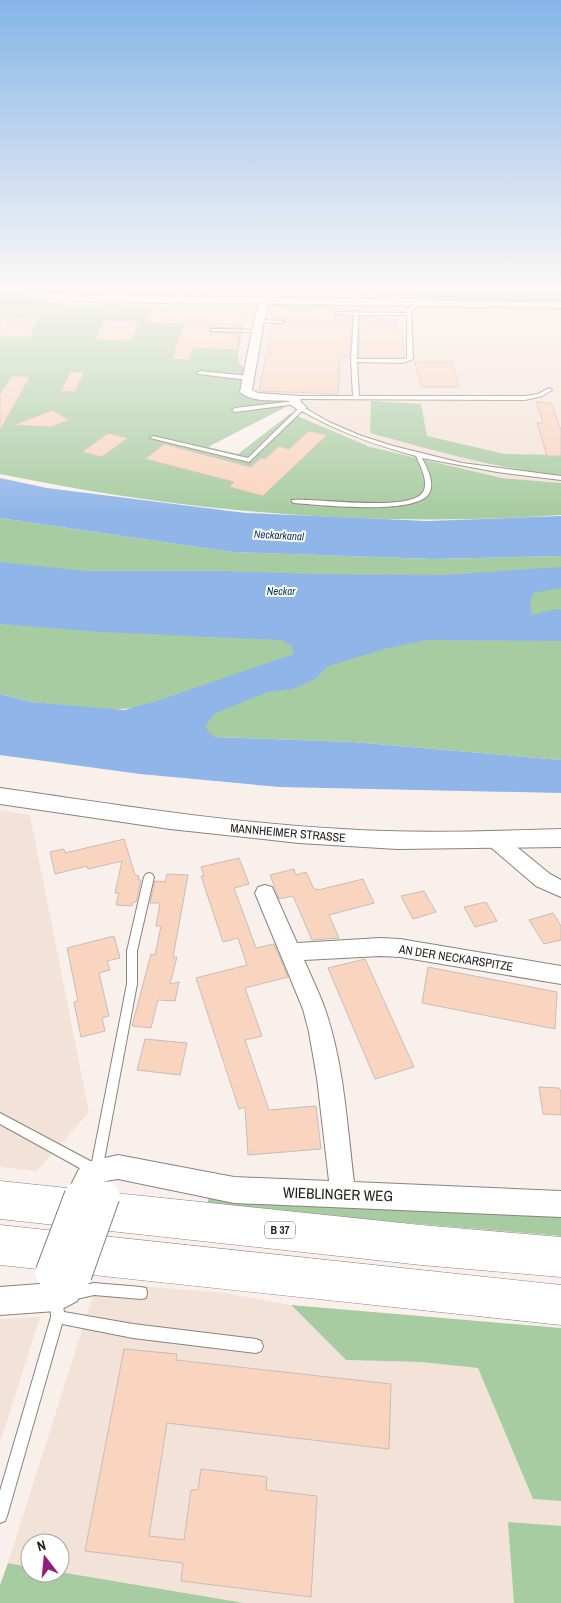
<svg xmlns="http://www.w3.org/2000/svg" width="561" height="1603" viewBox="0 0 561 1603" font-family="'Archivo Narrow',sans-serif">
  <rect width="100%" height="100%" fill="#faf0eb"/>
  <!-- built -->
  <path fill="#f3e2d8" d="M49 290H561V483L502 478 370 447 284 408 285 401 247 394 238 354 251 295Z
    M0 810 30 815 89 1112 37 1171 0 1167Z
    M97 1283 226 1293 290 1305 346 1360 421 1362 479 1368 533 1499 561 1501V1603H244L60 1572V1543H30V1567L8 1563Z
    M40 1317 0 1443V1319Z"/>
  <!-- green -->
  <path fill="#a7cca1" d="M387 290H561V303L436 302 384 294Z
    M0 293 44 300 48 303 83 306 108 304 152 306 146 323 244 325 238 354 239 363 247 370 244 392 285 401 284 408 208 447 238 454 291 413 370 447 502 478 561 483V515C373 528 184 512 0 474Z
    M371 401 421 404 427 436 505 454 561 455V475C496 469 433 450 370 433Z
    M0 518 232 552 432 559 561 556V760L353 742 214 737 131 708C122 710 92 710 84 707L32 702 0 694Z
    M209 1195 561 1216V1236L207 1206Z
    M291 1305 561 1328V1501L533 1499 478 1368 421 1362 346 1360Z
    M508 1522 561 1526V1603H514Z
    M8 1563 30 1567V1573L60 1572 244 1603H0V1585Z"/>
  <!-- water -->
  <path fill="#90b6e9" d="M0 478 47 488 246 513 427 521 561 516V556L432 559 232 552 0 518Z
    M0 562 86 571H217L320 574 443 575 561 567V588L533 593 530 604 532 615 557 609 561 610V641L426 640 385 649 328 666 315 679 293 689 267 692 214 714 205 727 214 737 353 742 561 760V793L279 787 140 774 0 755V694L32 702 124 710 154 702 294 654 292 646 281 640 100 632 0 624Z"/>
  <!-- building -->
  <path fill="#f9d4be" stroke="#c7bdb8" d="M203 290H251L250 296 203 295Z
    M278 290H345L352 297 277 296Z
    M202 305H248L244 325H239V328L211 327 209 329 211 333H238L237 350 193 348 189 360 172 359 184 324 145 323 152 306 202 307Z
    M275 306 361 307 364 311 335 310 333 312 335 316 352 317 349 357H340L338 394 259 391 272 324 282 325 286 323 283 319H273Z
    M0 317 39 318 30 337H0Z
    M360 317 396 319 397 331H402L404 357H359Z
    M104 320 140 321 131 341 95 340Z
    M415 362H452L459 387H421Z
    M70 372H84L75 392 61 391Z
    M12 376 30 377 0 430V394Z
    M536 402 551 403 561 430V456H547L537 423H543Z
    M53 410 69 420 52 427 14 425Z
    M309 431 327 435 263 496 229 487 234 482 145 459 164 444 251 467 261 458 265 459 279 446 289 449Z
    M108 433 128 438 102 457 82 452Z
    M124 839 135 875 139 876 138 880H141L136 902H133L132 906 116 905 119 893H115L122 861 88 869 87 866 55 874 50 852 64 849 65 853Z
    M239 858 249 884 234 888 256 948 274 944 288 977 245 988 262 1036 245 1040 269 1110 316 1106 321 1149 248 1155 245 1107 239 1109 196 978 247 965 238 938 223 942 201 876H204L201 867Z
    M294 869 296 875 306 872 314 889H317L318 890 363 879 374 903 329 915 339 938 312 940 293 896 279 899 270 875Z
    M167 874 188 875 173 957H177L170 984 179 982 175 1001 158 1000 151 1028 132 1026 151 954 155 955 161 926H156L160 903H150L155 881 165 882Z
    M424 891 436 912 413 919 401 896Z
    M486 902 497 921 475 927 464 907Z
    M553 913 561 926V940L544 944 529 920Z
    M114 936 120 958 107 961 110 970 99 973 109 1016 102 1018 105 1031 81 1037 74 1002 78 1001 67 948Z
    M365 959 414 1067 375 1079 328 968Z
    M428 967 557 992 555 1029 422 1003Z
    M145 1039 187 1043 180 1075 137 1070Z
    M539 1087 559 1088 561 1091V1115L543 1114Z
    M124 1349 177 1354 176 1360 391 1384 389 1449 167 1423 149 1536 184 1540 191 1490H198L201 1469 267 1477 266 1490 317 1496 311 1597 181 1581 183 1563 85 1551Z"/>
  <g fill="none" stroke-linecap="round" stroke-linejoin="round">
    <!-- service casing -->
    <g stroke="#8a827d" stroke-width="2">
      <path id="service" d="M366 295 420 300 422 301 420 302 364 297Z
        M416 303 420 304 411 311 413 359 403 363 357 362 359 396H525L538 394 549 388 552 390 542 396 525 400 294 399 293 398 296 396H353L351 360 354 315 337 314H335V312L407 313V309ZM358 315H407V358L403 359H357Z
        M257 320 282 321 284 322 282 323 259 322H257Z
        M213 329 257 330 259 331 257 332 211 331V329Z
        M200 371 249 376 252 378 249 380 198 374 197 373Z
        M295 401 298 403 297 404 235 412 232 410 235 408Z
        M301 406 329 422 359 435 393 446 462 463 561 476V480L497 472 422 458C427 468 436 484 428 495 411 515 320 505 294 503L292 502V500C314 497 416 514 424 490 428 479 420 466 416 456 375 445 338 432 302 411L249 462 150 438 153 436 248 458Z
        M149 873 152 874 154 877 137 951V984L102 1171 100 1175 96 1177 0 1124V1113L92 1162 127 984V951L144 877 146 874Z
        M94 1283 141 1287 146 1288 147 1293 146 1298 141 1299 94 1295 72 1300 67 1299 66 1294 67 1289Z
        M56 1293 61 1294 64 1312 133 1324 256 1339 261 1341 263 1346 261 1351 256 1353 133 1338 62 1324 7 1516 5 1521 0 1523V1491L51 1317 50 1299 51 1294Z"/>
    </g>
    <!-- minor casing -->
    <g stroke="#8a827d" stroke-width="2">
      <path id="minor" d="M6 290 90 295 561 302V308L269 304 264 321 252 390 258 393 300 396 301 402 307 408 301 412 291 405 290 401C275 400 252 403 240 392L254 321 259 303C221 303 26 306 6 290Z
        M494 832 501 834 550 874 561 880V897L536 886 487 844 484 839 487 834Z
        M265 885 272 887 297 943 380 938 400 939 561 966V984L400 957 380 956 304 960C311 976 319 992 325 1009 344 1064 347 1125 354 1182L561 1191V1217L234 1203 118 1179C113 1180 106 1180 102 1183 92 1188 96 1196 82 1202L73 1198 69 1189 79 1169 87 1162 118 1155 234 1177 329 1181 317 1078 309 1032 303 1009 255 893 258 887Z
        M77 1261 87 1265 91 1275 77 1301 66 1307 56 1311 0 1315V1287L53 1283C65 1277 62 1268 77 1261Z"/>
    </g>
    <!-- tertiary casing -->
    <g stroke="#8a827d" stroke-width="2">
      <path id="tertiary" d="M0 788C114 804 227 823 342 829 415 834 488 831 561 829V847L397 849 299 843 170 829 0 804Z"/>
    </g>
    <!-- trunk casing -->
    <g stroke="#8a827d" stroke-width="1">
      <path id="trunk" d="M0 1181 421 1225 561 1237V1277L421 1265 0 1219Z
        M0 1225 561 1285V1325L0 1265Z"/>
    </g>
    <!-- service -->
    <use href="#service" fill="#fff" fill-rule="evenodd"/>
    <!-- minor -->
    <use href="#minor" fill="#fff" fill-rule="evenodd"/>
    <!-- tertiary -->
    <use href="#tertiary" fill="#fff" fill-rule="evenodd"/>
    <!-- trunk -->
    <use href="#trunk" fill="#fff" fill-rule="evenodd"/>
    <!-- minor-bridge-far1 casing -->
    <g stroke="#8a827d" stroke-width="25" stroke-linecap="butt">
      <path id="minor-bridge-far1" d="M79 1197 82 1189
        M105 1197 106 1194"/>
    </g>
    <!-- minor-bridge casing -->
    <g stroke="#8a827d" stroke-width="31" stroke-linecap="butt">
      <path id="minor-bridge" d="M50 1273 79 1196
        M77 1275 105 1196"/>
    </g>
    <!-- minor-bridge-far1 -->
    <use href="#minor-bridge-far1" stroke="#fff" stroke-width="23"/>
    <!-- minor-bridge -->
    <use href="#minor-bridge" stroke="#fff" stroke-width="29"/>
  </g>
  <!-- sky -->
  <linearGradient id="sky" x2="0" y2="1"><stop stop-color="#85b5e8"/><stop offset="0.56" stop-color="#fdf8f6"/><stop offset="1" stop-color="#fdf8f6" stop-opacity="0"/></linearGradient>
  <rect width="561" height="515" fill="url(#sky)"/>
  <g text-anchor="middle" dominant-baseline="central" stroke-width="4" stroke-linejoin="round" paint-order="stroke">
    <!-- far-water labels -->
    <g font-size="11" font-style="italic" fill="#0b315f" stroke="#fff">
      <text transform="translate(279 535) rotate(3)">Neckarkanal</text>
      <text x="281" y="591">Neckar</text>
    </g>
    <!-- shield labels -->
    <rect fill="#fff" stroke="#666362" stroke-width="1" x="265" y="1221.5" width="30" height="17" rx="4"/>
    <g font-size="11" font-weight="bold" fill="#24201e">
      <text x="280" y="1230">B 37</text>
    </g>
    <!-- street labels -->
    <g font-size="12" fill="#24201e" stroke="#fff">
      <text transform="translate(288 833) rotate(5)">MANNHEIMER STRASSE</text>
      <text transform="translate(456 958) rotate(9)">AN DER NECKARSPITZE</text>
    </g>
    <!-- near-street labels -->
    <g font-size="15" fill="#24201e" stroke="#fff">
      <text transform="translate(338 1194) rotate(2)">WIEBLINGER WEG</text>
    </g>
  </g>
  <!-- north arrow -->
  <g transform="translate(45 1558) rotate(344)"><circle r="24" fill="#ffffff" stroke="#a7a6a5"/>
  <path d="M0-4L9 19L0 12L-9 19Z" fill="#911c7a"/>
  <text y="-8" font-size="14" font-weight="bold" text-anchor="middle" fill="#24201e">N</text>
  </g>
</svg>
